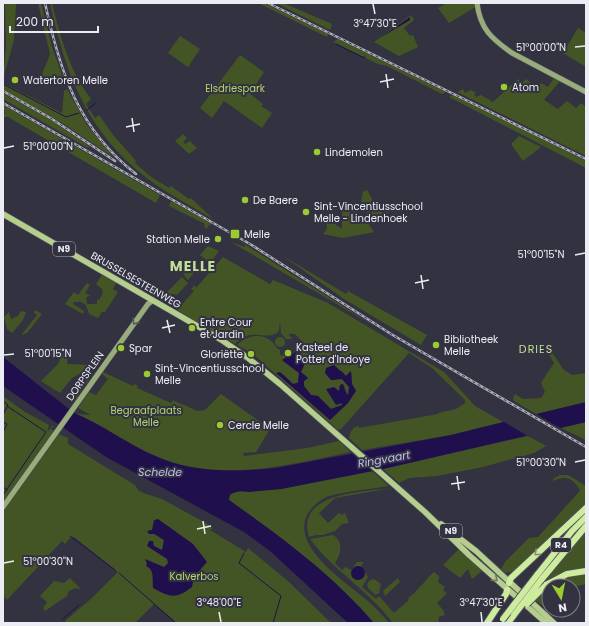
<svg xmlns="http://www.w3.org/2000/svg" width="589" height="626" viewBox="0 0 589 626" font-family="Poppins,sans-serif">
  <rect width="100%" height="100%" fill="#333240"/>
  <!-- green -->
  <path fill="#445525" d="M5 3H16V5L14 40 3 79 6 47Z
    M38 3H41L52 47 63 78 59 79 41 77 50 54Z
    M50 3H52C60 36 70 72 91 99L86 104 95 118 99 115 114 136 136 161 135 163 150 176 169 188 171 186 189 199 191 198 213 219C191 206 168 194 148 179 87 132 66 76 50 3Z
    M258 3H264L328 34 327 37Z
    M276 3H283L332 24 330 30Z
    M447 3H476L477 6 449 23 438 8Z
    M411 15 414 20 404 28 410 36 413 35 418 47 399 56 374 42Z
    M578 28 586 33V67L563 53Z
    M180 36 200 49 188 67 168 53Z
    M338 39 446 92 442 94 387 66 378 64 333 42Z
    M240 55 264 72 250 94 263 104 261 106 272 113 262 128 224 101 212 118 200 108Z
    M554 78 560 81 544 100 558 109 567 101 576 108 581 103 586 107V128L584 130 586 131V156L457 92 463 89 465 93 471 90 476 93 474 94 476 97 481 95 493 102 518 79 522 83 526 79 538 88 541 83 548 87Z
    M3 83 62 113 64 91 67 89 87 125 113 157 62 123 3 90Z
    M3 93 54 122 89 146 88 148 3 99Z
    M453 95 586 161V168L449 97Z
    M3 105 160 195 156 203 8 117H3L5 113Z
    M183 134 187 138 183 142 185 144 190 141 197 148 189 154 175 141Z
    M519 136 541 147 523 161 511 144Z
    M367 190 373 201 379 205 388 203 391 211 371 220 361 202 363 192Z
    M171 201 211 223 210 226 208 225 207 229 204 227 205 224 169 206Z
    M348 203 366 223H368L374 232 343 238 323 234 327 229 326 218 342 229V207Z
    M230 235 376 327 231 242 245 247V245Z
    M208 246 219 251 210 263 200 255Z
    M283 256 346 294 348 291 427 335 421 345 344 299Z
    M223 257 270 284 273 280 328 303 444 372 475 406 503 422 451 435 362 450 349 438C350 432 352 427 359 426V428L438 414V413L456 409 465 403V400L432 368 409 353 341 429 338 430 252 353 237 345C246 336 261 332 271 341 275 344 276 348 280 350V355L283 356V353L286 357 283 359V361L299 373 298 382 293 384 284 375 277 373 330 420 348 403 356 390 352 384 351 371 346 376 342 371H325L332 380 342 379 349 387 347 395 343 384 340 385 339 391 332 396 336 405 340 402 342 405 331 409 318 396 311 395 304 386V381L308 378 301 372 305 362 299 350 295 351V350L303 347V342L295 334H289L290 337H292L291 339H286L281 333 280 321 279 331C268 343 252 325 235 344L177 310 194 291 191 289 195 285 196 288Z
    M192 267 196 270 188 280 183 274Z
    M102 275 116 283 113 289 118 292 105 312H102L98 318 89 314 86 305 81 302H74L73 304 84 311 83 314 65 304 74 292 78 295 87 283 90 285 85 293 91 296 86 297 87 304H97V299L99 300 103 293 102 289 96 284Z
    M182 277 188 283 177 295 173 294 170 296 167 292Z
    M35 310 42 314 27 333H26L23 335 22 334 37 315 34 313Z
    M21 311 26 312 23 320 12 333 7 329 4 317 9 312 11 319 18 316Z
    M275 342a5 5 0 1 1 10 0a5 5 0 1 1-10 0Z
    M549 348 564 370 572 375 586 373V402L536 414 514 401 513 398 515 394 523 399 541 398 545 392 541 383 554 363 546 350Z
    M64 350 72 353 68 355 67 364 91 365 92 367 72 378 60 393 41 381 58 364Z
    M95 371 73 403 69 401Z
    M103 372 133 386 134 384 138 386 137 388 171 403 173 400 197 411 205 410 221 394 270 429 256 452 242 453 245 456 307 448 339 441 351 452C287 465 219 484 156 456 127 444 103 425 75 414L91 415 78 408 89 392 96 395 108 379 102 374Z
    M3 396 25 412 49 425 47 432 52 426 55 427 50 428 54 431 3 502Z
    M586 422V440L561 428Z
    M59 434 68 438V444L135 485 138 490 143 493 162 499 211 526 212 529 210 530 246 552 248 548 289 582 331 623H177L154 604 135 623H65V621L92 598 118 572 74 537 70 538 65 544 62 541 7 600 3 595V512Z
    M528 436 546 446 534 453 483 467 437 476 409 478 399 483 383 469Z
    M372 471 389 486C370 489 348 491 329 496 322 498 311 507 307 515 291 549 349 584 370 603 377 609 383 616 389 623H374C332 574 281 537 229 500V497L234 492 281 489Z
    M560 475H568L586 486V504L514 571 506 573 501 569 505 562 529 538 538 537 579 492 580 490C573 478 566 475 553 481V479Z
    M392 488 335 498 319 513 328 523 339 513 342 515 345 513 349 523 342 524 335 531 323 535H316L309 537C295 492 364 492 392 488Z
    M586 530V569L538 589Z
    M333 535C344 542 341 554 335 563L342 570 345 567 351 570 357 562H364L361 566 368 577 362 587 376 599 379 596 394 613 409 600 408 598C419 590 425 580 434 572L439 576 438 582 445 587 443 590 447 593 437 603 443 610 445 615 439 617 438 623H393C369 591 334 571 310 539Z
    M459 549 482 571 472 579 468 569 460 578 443 565Z
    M586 574V584L573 587 551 586 569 577Z
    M70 578 81 589 76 588 69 591 67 596 45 611 43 608 47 602 40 596 54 581 64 583Z
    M398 578 400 582 385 596 383 591Z
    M374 579 381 584 379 593 375 595 368 588 367 584 370 580Z
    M549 587V601L544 607 535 600Z"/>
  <!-- water -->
  <path fill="#200f4d" d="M410 17V20L380 38Z
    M299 350 305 363 301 372 308 378 304 381V386L311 395 318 396 331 409 342 405V403L336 405 326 389 334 387 339 391 340 385 343 384 347 395 349 393V387L342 379 331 380 325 373 326 368 334 365 346 376 351 371 352 384 356 391 348 403 330 420 276 373 280 372 293 384 298 383 299 373 282 360Z
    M3 357 74 413C102 424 127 444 155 456 192 473 236 472 276 468L451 435 586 402V422L383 469 281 489 249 492 240 491 230 494 229 500C281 537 332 574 374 623H348L270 551 244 532 106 457 3 386Z
    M158 519 193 544 207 562 194 577 192 587C176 599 171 598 153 588 152 580 155 570 146 566L147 564 145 559 164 567 168 563 167 559 147 546 149 541H153L154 546 162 550 164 540 154 534H149L147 531 152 530 154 520Z
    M351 573a7 7 0 1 1 14 0a7 7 0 1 1-14 0Z"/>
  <!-- pier -->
  <path fill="#333240" d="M533 412 553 424 563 429 531 438 501 420Z
    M360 449 385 471 374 473 349 451Z"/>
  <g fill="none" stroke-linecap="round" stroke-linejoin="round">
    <!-- stream -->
    <path stroke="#200f4d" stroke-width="1" d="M336 44 364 58 365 56
      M3 84 66 117 79 113
      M87 110 96 103
      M3 401 8 405 3 415
      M3 422 7 424 3 432
      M3 487 7 490
      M3 495 46 432 7 406
      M70 536 115 570
      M244 553 239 563 281 596 273 623
      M119 573 176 623
      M63 619 79 605"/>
    <!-- secondary casing -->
    <g stroke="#51505d" stroke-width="6">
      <path id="secondary" d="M477 3C480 29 492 39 512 53L586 92
        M3 507 148 304 152 301"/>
    </g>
    <!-- primary casing -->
    <g stroke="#51505d" stroke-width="7">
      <path id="primary" d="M3 214 220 339 248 358 280 384 425 512 469 555 546 623
        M441 524 476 551 554 623"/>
    </g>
    <!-- highway casing -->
    <g stroke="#51505d" stroke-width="8">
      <path id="highway" d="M537 575 572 531 586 517
        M541 580 586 526
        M509 583 511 578 586 508
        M546 585 567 574 586 571
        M487 623 506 594 507 590
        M508 623 514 615"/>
    </g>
    <!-- secondary -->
    <use href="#secondary" stroke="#99ac7b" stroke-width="5"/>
    <!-- primary -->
    <use href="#primary" stroke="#b5ce8d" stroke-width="5.5"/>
    <!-- highway -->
    <use href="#highway" stroke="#ceec9e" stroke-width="6"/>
    <!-- rail casing -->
    <g stroke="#adadb8" stroke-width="2.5">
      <path id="rail" d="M45 3C60 72 78 129 136 174
        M268 3 586 159
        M3 91 52 119 115 161
        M3 103 250 244 391 334 586 447"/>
    </g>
    <!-- rail -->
    <use href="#rail" stroke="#333240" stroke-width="1" stroke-dasharray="3" stroke-linecap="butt"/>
    <!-- highway-bridge casing -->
    <g stroke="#51505d" stroke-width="8" stroke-linecap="butt">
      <path id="highway-bridge" d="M527 604 546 585
        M514 615 541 580
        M503 619 537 575"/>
    </g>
    <!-- highway-bridge -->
    <use href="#highway-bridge" stroke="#ceec9e" stroke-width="6"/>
  </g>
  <!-- one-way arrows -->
  <defs><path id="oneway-chevron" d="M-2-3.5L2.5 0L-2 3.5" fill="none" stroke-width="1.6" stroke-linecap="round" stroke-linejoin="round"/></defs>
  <use stroke="#575d55" href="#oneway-chevron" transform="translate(135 322) rotate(125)"/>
  <use stroke="#808f6f" href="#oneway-chevron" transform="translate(537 553) rotate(137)"/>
  <use stroke="#6e7863" href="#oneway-chevron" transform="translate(495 579) rotate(42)"/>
  <!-- ticks -->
  <path fill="none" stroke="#ececf5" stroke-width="1.5" d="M373 4 375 14M575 47 585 46M386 74 388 88M380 82 394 79M132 118 134 132M126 127 140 124M4 148 14 146M575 255 585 253M421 275 423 289M415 283 429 280M167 320 170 333M162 328 175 325M4 355 14 354M575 462 585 460M457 476 459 490M451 484 465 482M203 521 205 534M197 529 211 526M4 563 14 561M219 612 221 622M481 612 482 622"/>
  <!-- markers -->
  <g fill="#9cca31" stroke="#333240" stroke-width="1.5">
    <circle cx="15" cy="80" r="4"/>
    <circle cx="504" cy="87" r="4"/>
    <circle cx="317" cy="152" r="4"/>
    <circle cx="245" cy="200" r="4"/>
    <circle cx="306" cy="212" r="4"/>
    <rect x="230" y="229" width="10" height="10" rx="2"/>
    <circle cx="218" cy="239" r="4"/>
    <circle cx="192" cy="328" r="4"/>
    <circle cx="436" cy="345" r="4"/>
    <circle cx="121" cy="348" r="4"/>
    <circle cx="288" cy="353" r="4"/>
    <circle cx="251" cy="354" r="4"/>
    <circle cx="147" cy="374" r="4"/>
    <circle cx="220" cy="425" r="4"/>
  </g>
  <g text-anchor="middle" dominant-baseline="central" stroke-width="4" stroke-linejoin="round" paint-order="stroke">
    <!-- shield labels -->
    <g fill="#333240" stroke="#b4b4bf" stroke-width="1">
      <rect x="53" y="242" width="22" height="14" rx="3"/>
      <rect x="440" y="524" width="22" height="14" rx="3"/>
      <rect x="551" y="538" width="20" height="14" rx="3"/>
    </g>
    <g font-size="9" font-weight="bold" fill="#ececf5">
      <text x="64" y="249">N9</text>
      <text x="451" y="531">N9</text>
      <text x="561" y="545">R4</text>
    </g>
    <!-- poi labels -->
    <g font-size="10" fill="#ececf5" stroke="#333240" text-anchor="start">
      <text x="23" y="80">Watertoren Melle</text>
      <text x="512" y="87">Atom</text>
      <text x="325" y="152">Lindemolen</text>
      <text x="253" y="200">De Baere</text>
      <text x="314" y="206">Sint-Vincentiusschool<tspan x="314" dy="12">Melle - Lindenhoek</tspan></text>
      <text x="244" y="234">Melle</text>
      <text x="210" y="239" text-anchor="end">Station Melle</text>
      <text x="200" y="322">Entre Cour<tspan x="200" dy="12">et Jardin</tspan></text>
      <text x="444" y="339">Bibliotheek<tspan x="444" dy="12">Melle</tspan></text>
      <text x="296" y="347">Kasteel de<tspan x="296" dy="12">Potter d'Indoye</tspan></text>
      <text x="129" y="348">Spar</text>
      <text x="243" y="354" text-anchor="end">Gloriëtte</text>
      <text x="155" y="368">Sint-Vincentiusschool<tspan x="155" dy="12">Melle</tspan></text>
      <text x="228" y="425">Cercle Melle</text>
    </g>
    <!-- park labels -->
    <g font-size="10" fill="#b1d56f" stroke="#333240">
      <text x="235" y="88">Elsdriespark</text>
      <text x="146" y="410">Begraafplaats<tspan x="146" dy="12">Melle</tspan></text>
      <text x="194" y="576">Kalverbos</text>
    </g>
    <!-- street labels -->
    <g font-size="10" fill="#ececf5" stroke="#333240">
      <text transform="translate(136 280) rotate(30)">BRUSSELSESTEENWEG</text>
      <text transform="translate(85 376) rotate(-55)">DORPSPLEIN</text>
    </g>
    <!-- neighbourhood labels -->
    <g font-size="11" letter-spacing="1" fill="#c3df97" stroke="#333240">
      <text x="536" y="349">DRIES</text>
    </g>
    <!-- water labels -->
    <g font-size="11" font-style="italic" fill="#c1bcf6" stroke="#333240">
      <text transform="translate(384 459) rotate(-10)">Ringvaart</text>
      <text x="160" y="472">Schelde</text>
    </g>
    <!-- district labels -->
    <g font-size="14" font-weight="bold" letter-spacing="1" fill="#c3df97" stroke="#333240">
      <text x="193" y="266">MELLE</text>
    </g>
  </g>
  <g font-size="10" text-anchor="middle" fill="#ececf5" stroke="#333240" stroke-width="4" stroke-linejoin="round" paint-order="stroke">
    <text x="375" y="27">3°47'30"E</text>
    <text x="541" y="51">51°00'00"N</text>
    <text x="48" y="150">51°00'00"N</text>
    <text x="541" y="258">51°00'15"N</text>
    <text x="48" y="357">51°00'15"N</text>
    <text x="541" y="466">51°00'30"N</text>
    <text x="48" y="565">51°00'30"N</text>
    <text x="219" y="606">3°48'00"E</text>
    <text x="481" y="606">3°47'30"E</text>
  </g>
  <!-- border -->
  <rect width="589" height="626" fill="none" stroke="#ececf5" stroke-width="8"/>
  <!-- north arrow -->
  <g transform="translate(561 598) rotate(170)"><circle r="19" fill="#333240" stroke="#7d7c88"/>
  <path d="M0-3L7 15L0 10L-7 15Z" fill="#9cca31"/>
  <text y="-6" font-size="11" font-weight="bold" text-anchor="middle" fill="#ececf5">N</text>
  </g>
  <!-- scale -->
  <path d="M10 26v6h88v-6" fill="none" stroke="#ececf5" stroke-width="2"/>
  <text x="16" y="26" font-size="12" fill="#ececf5" stroke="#333240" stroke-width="3" paint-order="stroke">200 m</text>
</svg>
